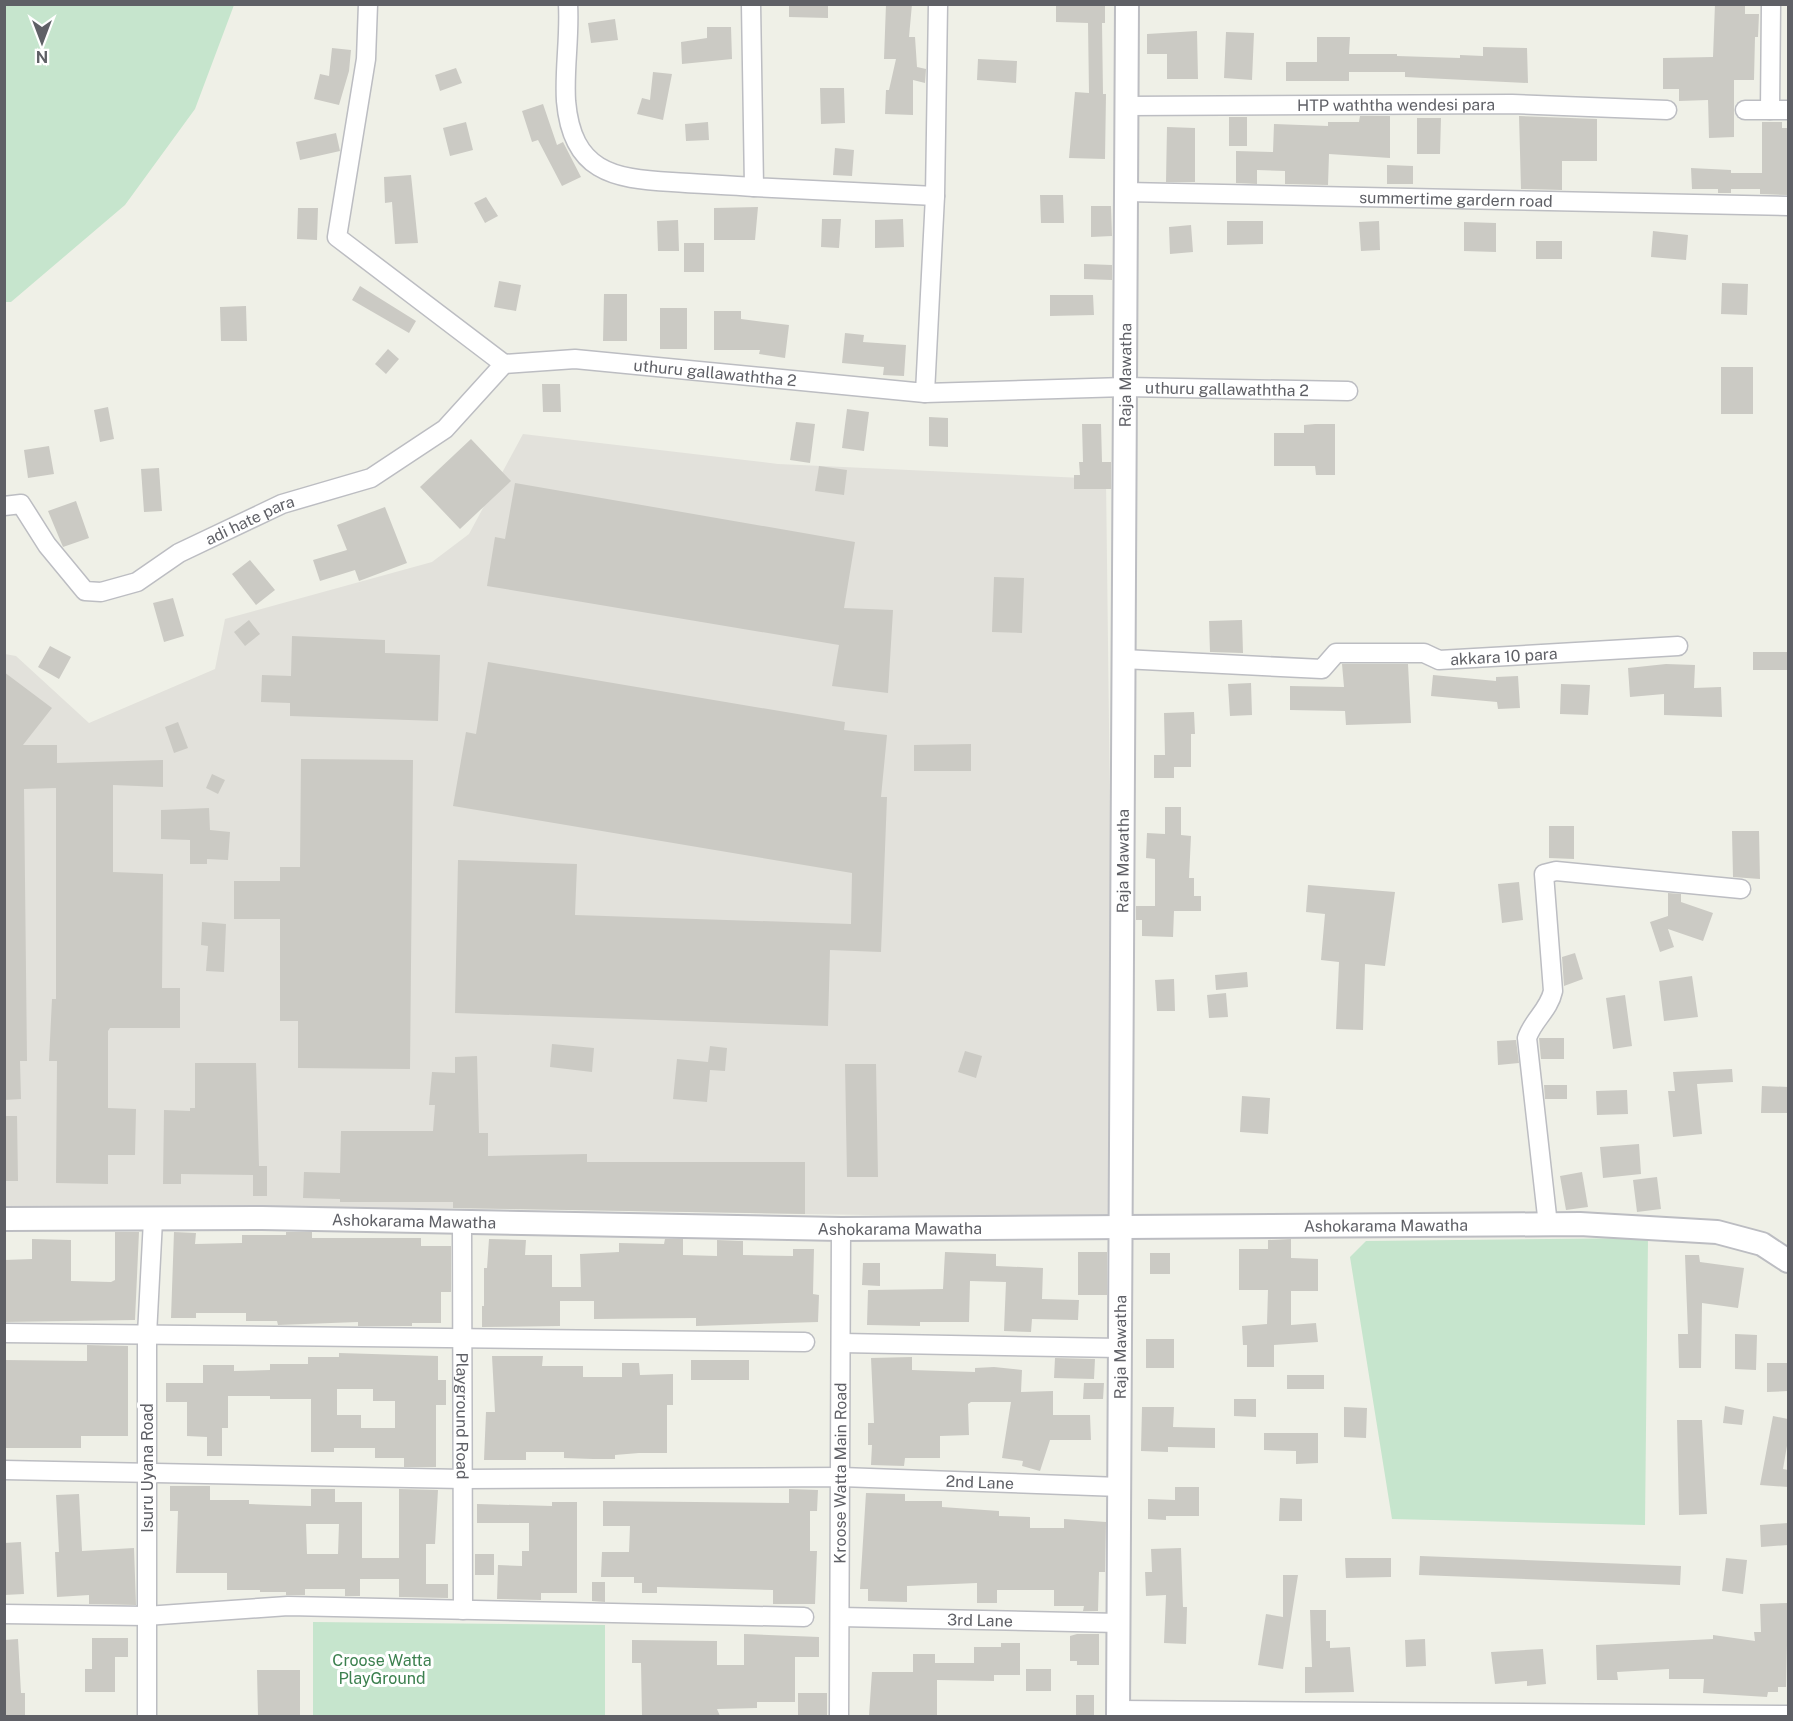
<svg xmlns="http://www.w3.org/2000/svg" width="1793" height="1721" viewBox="0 0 1793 1721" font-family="'Public Sans',sans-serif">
  <rect width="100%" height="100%" fill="#eff0e7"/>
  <!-- industrial -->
  <path fill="#e2e1db" d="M523 434 778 464 1106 479 1115 1219 444 1208H5V654L16 656 89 723 215 669 225 619 432 562 469 534Z"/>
  <!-- green -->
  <path fill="#c6e5cd" d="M4 5H234L195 109 125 205 11 302H5Z
    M1648 1238 1645 1525 1392 1519 1350 1257 1366 1241Z
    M313 1622 605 1625V1716H313Z"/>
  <!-- building -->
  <path fill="#cbcac4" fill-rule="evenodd" d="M789 4H828V18L789 17Z
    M886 4H912L909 37H915L917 67 926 69 925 83 913 80V115L885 114 886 90H889L896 59H884Z
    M1056 4H1105V23H1102L1103 94H1106L1105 159 1069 158 1075 92 1089 93 1088 23 1056 22Z
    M1715 4H1745V14H1759L1758 37H1755L1754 80H1734V137L1709 138 1708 100 1679 101V89H1663V58L1713 57Z
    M615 19 618 40 591 43 588 23Z
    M707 27H731L732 59 682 64 681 42 707 38Z
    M1197 31 1198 79H1167V54H1147V34Z
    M1226 32 1254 33 1252 80 1224 78Z
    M1317 37H1350L1349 54H1397V56L1460 58V55L1483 56V47L1527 48 1528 83 1405 77V72H1349V81H1286V62H1317Z
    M332 48 351 50 349 71 339 105 314 99 320 74 329 76Z
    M978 59 1017 61 1016 83 977 80Z
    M456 68 462 83 440 91 435 75Z
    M653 72 672 74 663 120 637 114 642 98 650 100Z
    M820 88H844L845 123 821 124Z
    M543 104 557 145 563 142 581 177 562 186 538 140 532 142 522 111Z
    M1360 116H1390V158L1329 154 1328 185 1285 184V171L1257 170V184L1236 183V151L1273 152 1274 124 1328 126V122H1359Z
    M1519 116 1597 119V161H1562V190L1521 189Z
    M1229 117H1247V146H1229Z
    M1417 118H1441L1440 154H1417Z
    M466 122 473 150 450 156 443 128Z
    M708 122 709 140 686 141 685 124Z
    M1762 122H1782V128H1788V195L1760 194V189H1731V193H1718V189H1692L1691 168 1731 170V173H1762Z
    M1167 127 1195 128V182H1166Z
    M336 133 340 151 300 160 296 142Z
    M835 148 854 150 852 176 833 175Z
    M1387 165 1413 166V184H1387Z
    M411 175 418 243 395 244 392 202 385 203 384 177Z
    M1040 195H1063L1064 223H1041Z
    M486 197 498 216 485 223 474 203Z
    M1091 206H1111L1112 236 1091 237Z
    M758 207 755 240H714V208Z
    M298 208H318L317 240 297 239Z
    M822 219H841L839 248 821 247Z
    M903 219 904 247 875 248V220Z
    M678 220 679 251H658L657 221Z
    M1227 221H1263V244L1227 245Z
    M1379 221 1380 250 1361 251 1359 222Z
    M1464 222 1496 223V252L1464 251Z
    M1191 225 1193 252 1170 254 1169 227Z
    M1653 231 1688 235 1686 260 1651 257Z
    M1536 241H1562V259H1536Z
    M684 243H704V272H684Z
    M1084 264 1112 265V280L1084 279Z
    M499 281 521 285 516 311 494 307Z
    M1722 283 1748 284 1747 315 1721 314Z
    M360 286 416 321 409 333 352 300Z
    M604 294H627V341H603Z
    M1050 295H1093L1094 315 1050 316Z
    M246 306 247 341H221L220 307Z
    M660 308H687V349H660Z
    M714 311H741V319L789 325 785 358 759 354 760 350H714Z
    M845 333 864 335 863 342 906 345 904 376 883 375 884 367 842 363Z
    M388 349 399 359 386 374 375 364Z
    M1721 367H1753V414H1721Z
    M542 384H560L561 412H543Z
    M108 407 114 439 100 442 94 410Z
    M847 409 869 412 864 451 842 448Z
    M929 417 948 418V447L929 446Z
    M796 422 815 424 810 463 790 460Z
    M1082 424H1101L1102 462H1111V489H1074V475H1080L1079 462H1083Z
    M1315 424H1335V475H1316L1315 466H1274V433H1304V425Z
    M471 439 511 481 460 529 420 487Z
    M49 446 54 474 28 478 24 450Z
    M819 466 847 470 844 495 815 491Z
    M159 468 162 511 144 512 141 469Z
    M515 483 855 542 844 608 893 610 888 693 832 686 839 645 487 586 495 537 505 539Z
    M76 501 89 538 63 547 48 511Z
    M385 507 407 563 359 581 355 570 320 581 313 560 347 550 337 525Z
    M250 560 275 590 256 605 232 574Z
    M994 577 1024 578 1022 633 992 632Z
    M173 598 184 636 164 642 153 603Z
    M249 620 260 634 245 646 234 632Z
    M1242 620 1243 653 1210 652 1209 621Z
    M292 636 385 640V653L440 655 438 721 290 716V703L261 702 262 675 291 676Z
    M50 646 71 657 59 679 38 667Z
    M1753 652H1787V670H1753Z
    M488 662 845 722 844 730 887 735 881 797H887L881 952 830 950 828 1026 455 1013 458 860 577 864 575 915 851 924 852 873 453 806 466 732 476 734Z
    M1342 664H1408L1411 723 1346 725 1345 711 1290 710V686L1344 687Z
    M1666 664 1695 665 1694 688 1721 687 1722 717 1664 715V694L1630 697 1628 668Z
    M4 672 52 708 23 745H57V763L163 760V787L113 785V872L163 874 162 988H180V1028H110L108 1031V1108L136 1109 135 1155H108V1184L56 1183 57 1061H49L52 999H56V788L24 789 27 1061H20L21 1099 4 1100Z
    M1433 675 1496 681V677L1518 676 1520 708 1498 709 1497 702 1431 696Z
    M1251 683 1252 715 1230 716 1228 684Z
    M1561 684 1590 685 1588 715 1560 714Z
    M1194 712 1195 734H1191V767H1174V778H1154V755H1165L1164 713Z
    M178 722 188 748 174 753 165 727Z
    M971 744V771H914V745Z
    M301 759 413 760 410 1069 298 1068V1021H280V919H234V881H280V867H300Z
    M212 774 225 780 218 794 206 788Z
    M1165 807H1181V835L1191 836 1189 878H1194V896H1201V911H1174L1173 937 1142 936V920H1136V906H1155V859L1146 858 1147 833 1165 834Z
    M209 808 210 830 230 832 228 860 207 859V864H190V840L161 839V810Z
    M1549 826H1574V859L1549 858Z
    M1732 831H1759L1760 879 1733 877Z
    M1519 882 1523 920 1502 923 1498 884Z
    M1308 885 1395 892 1385 966 1365 964 1363 1030 1336 1029 1339 962 1321 960 1325 914 1306 912Z
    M1668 893 1681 894V902L1713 913 1703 941 1668 929 1674 947 1660 952 1650 922 1668 916Z
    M202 922 226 924 224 972 206 971 208 946 201 945Z
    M1575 953 1583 979 1564 986 1562 957Z
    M1247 972 1248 987 1216 990 1215 975Z
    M1692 976 1698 1017 1664 1021 1659 981Z
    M1174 979 1175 1011H1157L1155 980Z
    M1226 993 1228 1017 1209 1018 1207 995Z
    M1625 995 1632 1046 1613 1049 1606 998Z
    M1539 1038H1564V1059H1541Z
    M1516 1040 1519 1063 1498 1065 1497 1041Z
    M552 1044 594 1048 592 1072 550 1067Z
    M710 1046 727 1048 725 1071 710 1070 707 1102 673 1099 677 1059 708 1062Z
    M965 1051 982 1056 976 1078 958 1072Z
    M477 1056 479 1133H488V1156L587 1154V1162H805V1214L453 1208V1202H340V1199L303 1198 304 1172 340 1173 341 1131H433L435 1105H429L432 1072 455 1073V1057Z
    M195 1063H256L259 1166H267V1196H253V1175L181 1174V1184H163L164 1110 190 1111V1108H195Z
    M845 1064H876L878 1177H847Z
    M1732 1069 1733 1082 1697 1084 1702 1134 1673 1137 1668 1091H1675L1673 1072Z
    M1544 1085H1567V1099H1545Z
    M1762 1086 1788 1087V1113H1761Z
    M1627 1090 1628 1114 1597 1115 1596 1091Z
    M1242 1096 1270 1098 1268 1134 1240 1132Z
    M4 1116H17L18 1181H4Z
    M1639 1144 1641 1174 1603 1178 1600 1147Z
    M1582 1172 1588 1207 1566 1210 1560 1176Z
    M1657 1177 1661 1209 1637 1212 1633 1180Z
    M115 1232H139L135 1320 4 1322V1260L32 1259V1239L71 1240V1281L111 1282 115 1280Z
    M174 1232 196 1233 195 1244 242 1243V1235H286V1232H312V1238H421V1246H451V1292H441V1323H412V1326H358V1322L278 1325 277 1321H246V1313H196V1318H171Z
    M489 1239 526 1240 525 1255H552V1287H581L580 1254 619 1252V1243L664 1244 665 1239H683V1255L717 1256V1240L743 1241V1255L793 1256V1249H814L813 1294 819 1295 818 1322 696 1326V1318L594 1319V1301H560V1326L482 1327V1306H484V1268H487Z
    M1291 1239V1258L1318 1259V1291H1291V1325L1316 1323 1318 1342 1274 1345V1367H1247V1345H1243L1242 1326 1267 1324 1268 1290H1239V1249H1268V1240Z
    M945 1252 996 1254V1266L1043 1268 1042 1299 1079 1300 1078 1320 1032 1319 1031 1332 1004 1331 1006 1282 970 1281 969 1322H920V1326L867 1325 868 1290 943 1289Z
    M1078 1252H1107V1295H1078Z
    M1150 1253H1170V1274H1150Z
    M1685 1255H1699L1700 1262 1744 1268 1738 1308 1702 1303 1701 1368H1679L1678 1334H1688Z
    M863 1263H880V1286L862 1285Z
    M1735 1334 1757 1335 1756 1370 1735 1369Z
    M1146 1339H1174V1368H1146Z
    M87 1345 128 1346V1436H81V1448H4V1360L87 1361Z
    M339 1353 438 1356V1380H446V1405H436V1467H404V1458H375V1448H334V1452H311V1399H270V1396H228V1428H222V1456H207V1437L187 1436V1402H166V1383H203V1365H234V1371L270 1370V1364H308V1357H339ZM337 1389H373V1401H395V1428H361V1415H337Z
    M492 1356H543L542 1366H583V1377H622V1363H639L640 1375 673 1374V1405H667V1453H639L615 1455V1459H593L564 1458V1452H526V1460H484L486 1412H495Z
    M912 1357V1370L975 1372V1368L994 1367 1022 1370 1021 1392 1053 1391V1415H1090L1091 1440H1050L1040 1471 1022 1466 1023 1461 1002 1458 1011 1402H971L968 1404 969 1435 940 1436V1458H905L904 1466 871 1465 872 1445H868V1423H874L871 1358Z
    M1055 1358 1095 1359 1094 1379 1054 1378Z
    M691 1360H749V1380H691Z
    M1767 1363H1788V1391L1767 1392Z
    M1287 1375H1324V1389H1287Z
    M1084 1383H1104L1103 1399H1083Z
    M1234 1399H1256V1417L1234 1416Z
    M1725 1406 1744 1410 1742 1425 1723 1423Z
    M1142 1407H1174L1173 1427 1215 1428V1448L1168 1447V1452L1141 1451Z
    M1344 1407 1367 1408 1366 1438 1344 1437Z
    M1773 1416 1788 1419V1440L1783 1469 1788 1470V1487L1760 1485Z
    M1677 1420H1702L1707 1514 1679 1515Z
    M1264 1433H1318V1463L1296 1464V1451L1264 1450Z
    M170 1486H210V1500H249V1504L276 1505 311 1506V1489H335V1502H362V1558H399V1489L438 1490 435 1544H426V1584H448V1598L399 1597V1579H360V1596H345V1589H305V1595H286V1592H260V1590H227V1573H176L178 1511H170ZM306 1524H339L338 1554H307Z
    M1175 1487H1199V1516H1166V1520L1148 1519V1499L1175 1500Z
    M789 1489 818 1490 817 1511H810V1551H817L815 1604H773V1590L657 1587V1593H642V1583H634V1577H601L602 1552H629L630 1526H603V1501L789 1503Z
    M866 1493 905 1494V1501H942V1507L999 1511V1516L1030 1517V1528H1064V1519L1106 1522 1105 1572H1099L1098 1611H1083L1084 1606H1054V1590H997V1603H977V1583L907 1586V1602L868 1601V1589H860Z
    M79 1494 82 1551 134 1548 136 1605 89 1604V1595L57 1597 55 1552H59L56 1495Z
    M1280 1498 1302 1499V1521H1279Z
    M552 1502H577V1593H541V1600L497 1599 498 1565 522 1566V1551H529V1523H477V1504L552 1506Z
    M1788 1523V1545L1761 1547 1760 1525Z
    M21 1542 24 1594 4 1595V1543Z
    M1181 1548 1183 1607H1187L1186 1644 1164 1643 1166 1595 1146 1596 1145 1572H1152L1151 1549Z
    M475 1554H494V1575H475Z
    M1420 1556 1681 1566 1680 1585 1419 1575Z
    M1345 1558H1391V1577L1346 1578Z
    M1726 1558 1747 1560 1743 1594 1722 1591Z
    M1283 1575H1298L1283 1669 1258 1665 1266 1614 1283 1617Z
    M592 1582H605V1602L592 1601Z
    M1788 1603 1786 1687H1778V1692H1768L1767 1697 1703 1693 1704 1679H1669V1669L1617 1672 1618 1680H1597L1596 1645 1713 1639V1635L1755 1641 1754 1632H1761L1760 1604Z
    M1310 1610H1326V1641H1330V1648L1350 1647 1354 1692 1305 1693V1667H1312Z
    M744 1634 819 1637V1657H795V1702H757V1708L717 1709 720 1716H642L641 1663H632V1640L717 1641V1665H744Z
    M1077 1634H1099V1665H1077V1661H1070V1636Z
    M92 1638H128V1657H115V1692H85V1669H92Z
    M18 1639 21 1693H25V1716H4V1640Z
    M1425 1639 1426 1666 1406 1667 1405 1640Z
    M1001 1643H1020V1675H994V1681L937 1680V1716H869L872 1672H913V1654H935V1663H974V1647H1001Z
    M1543 1649 1546 1684 1527 1686V1681L1495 1684 1491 1652Z
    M1026 1669H1051V1691H1026Z
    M257 1670H300V1716H258Z
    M798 1693H827V1716H798Z
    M1076 1695H1094V1716H1076Z"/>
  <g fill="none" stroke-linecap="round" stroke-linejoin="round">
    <!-- minor casing -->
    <g stroke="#bcbdc2" stroke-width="21">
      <g id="minor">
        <path d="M368 4 366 59 337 237 504 364"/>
        <path d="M568 4C570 37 564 69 566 101 572 171 612 179 672 182 699 184 727 185 754 187"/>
        <path d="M751 4 754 187 935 196"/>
        <path id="s1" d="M1126 106 1512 104 1667 110"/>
        <path d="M1745 110H1788"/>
        <path d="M1770 110 1771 4"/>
        <path id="s2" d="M1126 192 1788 206"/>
        <path id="s3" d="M504 364 575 359 925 393 935 196 938 4"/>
        <path id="s4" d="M925 393 1125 387 1348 391"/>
        <path id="s5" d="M4 506 21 504 47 545 85 591 101 592 137 582 179 553 282 504 371 478 445 429 504 364"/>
        <path id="s6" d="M1123 659 1322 669 1336 653H1424L1439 660 1678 646"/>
        <path id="s7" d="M462 1221 463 1610"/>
        <path d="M1548 1225 1527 1038C1533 1020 1549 1010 1553 991L1544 874 1556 871 1741 889"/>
        <path d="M4 1333 805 1342"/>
        <path d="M841 1343 1120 1348"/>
        <path id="s8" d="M4 1470 463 1479 841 1477 1120 1487"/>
        <path d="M4 1614 146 1616 288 1606 804 1617"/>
        <path id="s9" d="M840 1617 1119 1623"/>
        <path d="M1118 1710 1788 1715"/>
        <path d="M147 1716V1335L153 1220"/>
        <path id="s10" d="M839 1716 841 1229"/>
      </g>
    </g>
    <!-- tertiary casing -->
    <g stroke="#bcbdc2" stroke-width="26">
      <g id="tertiary">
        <path id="s11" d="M4 1219 262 1218 841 1229 1580 1224 1717 1232 1762 1244 1788 1261"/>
        <path id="s12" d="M1118 1716 1127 4"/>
      </g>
    </g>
    <!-- minor -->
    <use href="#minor" stroke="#fff" stroke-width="18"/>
    <!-- tertiary -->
    <use href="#tertiary" stroke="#fff" stroke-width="22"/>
  </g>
  <g text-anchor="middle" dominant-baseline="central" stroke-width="6" stroke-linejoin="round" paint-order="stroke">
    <!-- street labels -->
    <g font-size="16" fill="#5f6066" stroke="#fff">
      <text stroke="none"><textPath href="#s1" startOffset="270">HTP waththa wendesi para</textPath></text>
      <text stroke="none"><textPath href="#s2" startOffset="330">summertime gardern road</textPath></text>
      <text stroke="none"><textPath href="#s3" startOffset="212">uthuru gallawaththa 2</textPath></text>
      <text stroke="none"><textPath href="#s12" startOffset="1341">Raja Mawatha</textPath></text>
      <text stroke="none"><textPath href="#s4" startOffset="302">uthuru gallawaththa 2</textPath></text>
      <text stroke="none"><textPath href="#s5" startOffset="308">adi hate para</textPath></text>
      <text stroke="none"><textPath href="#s6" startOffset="390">akkara 10 para</textPath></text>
      <text stroke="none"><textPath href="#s12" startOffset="855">Raja Mawatha</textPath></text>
      <text stroke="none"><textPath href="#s11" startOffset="410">Ashokarama Mawatha</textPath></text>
      <text stroke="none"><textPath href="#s11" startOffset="1382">Ashokarama Mawatha</textPath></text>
      <text stroke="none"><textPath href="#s11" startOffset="896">Ashokarama Mawatha</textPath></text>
      <text stroke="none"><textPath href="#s12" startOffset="369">Raja Mawatha</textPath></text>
      <text stroke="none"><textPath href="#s7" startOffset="195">Playground Road</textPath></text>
      <text transform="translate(147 1468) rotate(-90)">Isuru Uyana Road</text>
      <text stroke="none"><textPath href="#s10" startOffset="243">Kroose Watta Main Road</textPath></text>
      <text stroke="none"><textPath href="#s8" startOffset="976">2nd Lane</textPath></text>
      <text stroke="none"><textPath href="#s9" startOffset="140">3rd Lane</textPath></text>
    </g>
    <!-- park labels -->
    <g font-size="16" fill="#3c804f" stroke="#fff">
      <text x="382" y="1660">Croose Watta<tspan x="382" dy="18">PlayGround</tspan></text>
    </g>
  </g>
  <!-- border -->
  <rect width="1793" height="1721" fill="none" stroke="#5f6066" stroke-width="12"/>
  <!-- north arrow -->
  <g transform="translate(42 42) rotate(180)" stroke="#ffffff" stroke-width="4.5" paint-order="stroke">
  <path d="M0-4.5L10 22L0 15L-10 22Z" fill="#5f6066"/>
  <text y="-9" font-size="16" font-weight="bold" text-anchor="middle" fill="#5f6066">N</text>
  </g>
</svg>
